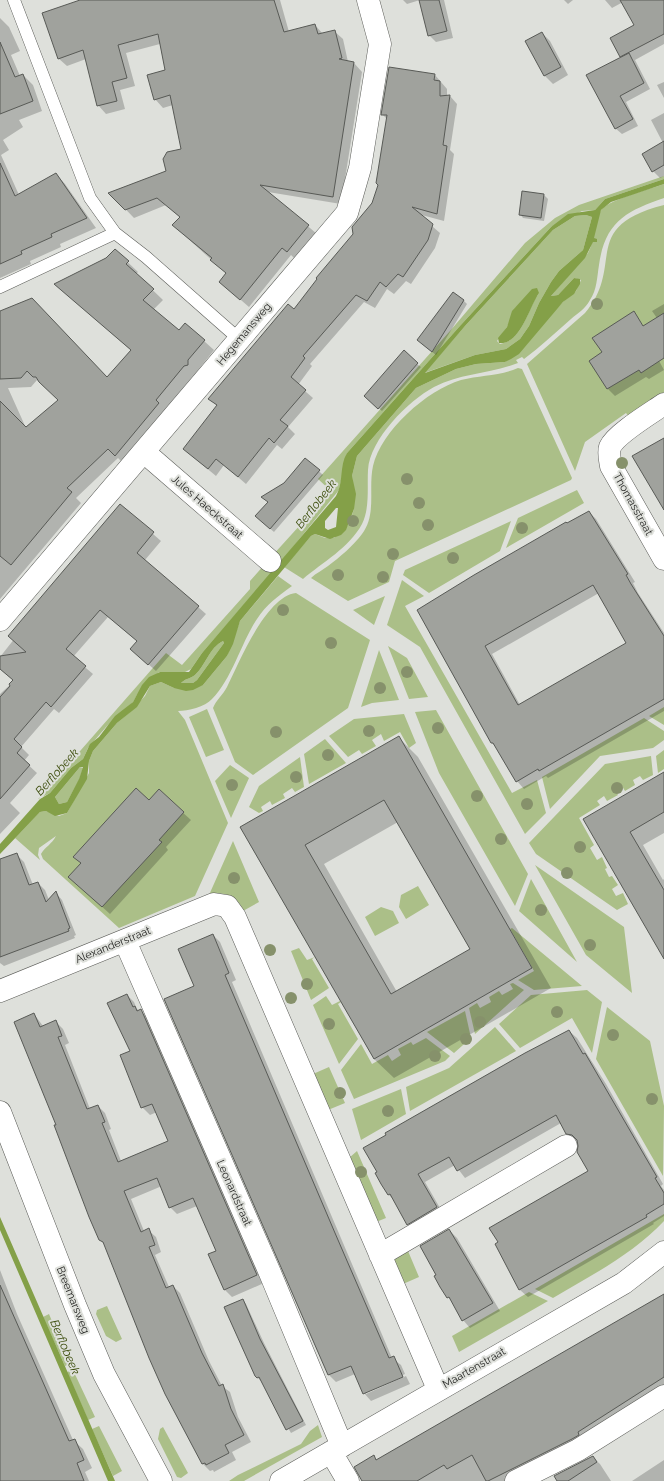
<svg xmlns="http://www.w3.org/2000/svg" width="664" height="1481" viewBox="0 0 664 1481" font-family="Raleway,sans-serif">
  <rect width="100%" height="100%" fill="#dee0db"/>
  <!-- green -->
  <path fill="#abbf88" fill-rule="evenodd" d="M664 176V179L605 199 595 210 582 211 551 227 459 327 347 453 339 490 280 563 272 556 331 491 318 479 450 331 525 243 555 218 579 205Z
    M664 184V198C626 211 605 222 599 265 597 277 597 290 590 300 585 309 578 313 571 319 555 333 540 347 524 359L522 357 516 360 518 363C490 374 461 373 434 387 408 401 370 439 368 470 367 487 370 508 362 524 349 548 323 562 303 579L284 567 311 536 315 534 325 538H334L349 524 354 509 352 476 357 456 416 388 456 369 476 364 505 362 526 345 543 323 563 302 576 291 581 280 574 278 558 295 551 296 588 253C595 240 594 225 600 212 605 200 651 189 664 184Z
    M664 205V392L629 417 626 413 585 442 575 471 527 364 585 313C626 265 578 227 664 205Z
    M586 215 592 217 583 250 559 271 551 282 539 303 529 326 520 339 506 349 475 355 424 373 465 326 553 230 575 216ZM539 293C527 310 523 340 500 344L497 341 507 327 515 308Z
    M518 368 522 369 572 478 571 480 395 561 389 582 348 601 311 578C316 573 323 570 328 566 340 557 353 546 362 534 377 514 368 489 373 466 381 431 427 390 461 380 480 375 499 376 518 368Z
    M577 490 584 503 506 548 518 518Z
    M511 521 500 551 429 593 403 575 405 570Z
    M265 564 273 571 202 653 191 669 185 672H159L137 695 133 702 106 727 88 748 83 759 71 768 50 793 38 799 166 653 182 665 250 589V581Z
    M278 576 292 586C278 596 266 605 257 619 241 643 232 679 212 699 205 707 188 711 178 711L185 720 228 823 195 896 119 928 43 859 41 854C45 847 52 844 56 836L39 848 38 855 40 860 15 838 40 812 46 811 59 816 67 813 89 773V761L93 751 117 723 129 713 145 696 150 686 161 682 174 688 203 685 227 656 240 621Z
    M402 580 424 596 405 606 512 793 537 780 546 813 525 834 420 647 387 625Z
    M296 593 370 640 348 708 253 775 235 762 213 708C216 700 223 695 227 687 239 663 266 596 296 593Z
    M385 596 374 625 353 610Z
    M223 641 224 643 197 680 193 683H181C186 678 190 679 195 675 206 665 209 648 223 641Z
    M388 646 407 658 428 697 409 699Z
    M379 650 399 700 372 703 361 707Z
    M664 707V725L649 716Z
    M207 709 224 750 206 757 189 717Z
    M436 710 528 874 515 906 439 773 415 712Z
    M404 714 416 743 409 748 400 732 384 741 381 734 372 740 376 746 362 754 359 750 348 757 329 736 354 719Z
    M644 718 664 731V740L653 748 600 756 550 809 542 777Z
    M325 739 346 763 309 784 304 754Z
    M664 750V769L658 773 656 756Z
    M651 756 653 775 643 780 640 776 633 780 635 785 625 791 622 786 615 790 618 795 607 801 604 796 597 801 600 805 579 818 594 845 590 848 597 860 602 857 607 868 605 869 609 877 612 876 618 885 612 889 616 896 623 893 628 904 617 910 536 854 529 843 605 764Z
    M300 757 304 787 295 792 292 788 283 794 285 798 272 805 270 801 261 807 263 811 259 813 249 807 259 786Z
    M230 765 249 778 231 818 215 781Z
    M80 767 83 768 79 780 67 802 59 804 55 797Z
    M233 841 259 902 243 911C237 895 223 891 209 895Z
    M535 865 624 927 632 993 586 955Z
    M531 879 577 962 519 911Z
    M418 886 429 905 406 919 399 907 401 895Z
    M381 907 393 911 399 923 375 936 365 917Z
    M512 928 582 986 534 990 518 980 534 971 510 929Z
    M299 948 307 960 315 957 312 959 329 988 311 1000 291 951Z
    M513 983 524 990 475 1034 469 1008 477 1003 480 1008 491 1002 489 997 499 991 502 995 513 989 510 984Z
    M587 990 602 1002 592 1053 572 1018 520 1048 499 1024 531 995Z
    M326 996 332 1005 340 1001 341 1002 338 1004 358 1039 339 1064 313 1005Z
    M607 1007 650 1041 664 1106 663 1176 596 1059Z
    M465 1011 471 1038 454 1053 427 1032Z
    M495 1027 516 1051 410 1111 406 1087 449 1068Z
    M426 1038 450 1056 445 1061 354 1099 341 1070 361 1044 372 1064 388 1055 392 1061 401 1055 398 1049 411 1042 413 1045Z
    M329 1067 345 1103 328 1110 313 1074Z
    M401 1089 406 1114 361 1140 352 1109Z
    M357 1151 386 1218 376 1222 349 1158Z
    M664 1214V1221C633 1254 592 1275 553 1298L535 1289Z
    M408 1251 419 1277 403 1284 392 1260Z
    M529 1292 548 1301 459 1352 452 1336Z
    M107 1306 122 1339 116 1342 106 1336 96 1314 97 1310Z
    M49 1314 70 1364 65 1366 43 1317Z
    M73 1370 95 1417 88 1420 67 1372Z
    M318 1425 322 1437 244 1481H229L238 1475 301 1444 310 1431Z
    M99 1426 122 1471 113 1476 92 1429Z
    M163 1427 188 1473 181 1478 177 1477 158 1439 160 1429Z"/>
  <!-- water -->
  <path fill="#84a048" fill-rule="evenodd" d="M664 179V184L611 202 601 210 594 238 597 239V242H593L585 258 551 296 558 295 574 278 580 279V284L574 294 563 302 519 354 511 359 505 362 476 364 456 369 416 388 357 456 352 476 356 494 354 509 346 530 341 535 330 539 315 534 311 536 240 621 233 644 227 656 203 685 193 690 186 691 174 688 161 682 150 686 137 707 117 723 93 751 89 761 87 779 67 813 55 816 46 811 40 812 0 854V844L40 799 50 793 71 768 83 759 90 744 99 737 115 716 133 702 142 685 149 677 160 672H189L202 653 336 496C344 482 339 466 347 453L459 327 551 227 568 214 595 210 605 199ZM586 215 592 217 583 250 559 271 551 282 539 303 529 326 520 339 506 349 475 355 425 373 465 326 553 230 575 216ZM336 508H338L336 527 328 530 325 528V521ZM223 641 224 643 197 680 193 683H181C186 678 190 679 195 675 206 665 209 648 223 641ZM80 767H83L79 779 67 802 59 804 55 797Z
    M537 288 539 293C529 308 520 345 499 343L498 338 507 327 512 311 532 289Z
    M0 1217 115 1481H108L0 1230Z"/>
  <!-- shadow -->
  <path fill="#0003" fill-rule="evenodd" d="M83 0H280L289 32 315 25 323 34 334 31 343 39 348 62 354 63 362 72 341 204 268 192 317 234 295 259 291 255 249 307 220 282 227 274 173 225 181 218 166 205 134 218 110 193 167 172 182 150 173 105 163 108 155 99 166 71 160 44 126 53 135 86 120 90 125 109 106 114 98 105 86 59 67 66 58 58Z
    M403 0H420L407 4Z
    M421 0H444L453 38 436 42 429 35Z
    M564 0H573L568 4Z
    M605 0H664V44L635 60 650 89 626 102 638 126 622 134 615 128 621 56 635 26 623 2 612 8Z
    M0 18 9 27 20 51 11 55 20 76 23 75 33 85 42 111 19 120 23 127 3 140 9 150 1 155 19 195 56 174 65 184 96 228 60 244 61 247 30 261 31 264 0 278Z
    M542 33 550 41 568 75 553 84 545 76 526 41Z
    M435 75 447 89V97L450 96 457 104 450 150 454 154 444 221 418 214 440 233 435 248 411 284 406 281 394 294 387 289 375 308 364 302 310 364 312 366 298 385 313 398 288 427 295 434 282 449 277 445 246 484 224 465 216 476 192 456 217 406 210 398 294 311 354 235 373 204 379 185 387 119 382 114Z
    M664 82V98L657 85Z
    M664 113V176L660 178 653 171 663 143 651 120Z
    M523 192 544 195 548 199 544 221 523 218 520 214Z
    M115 250 138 272 136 274 163 300 153 310 179 331 204 341 214 350 198 370 197 374 193 376 165 411 125 465 118 458 76 498 81 503 0 599V317L107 378 132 351 56 285 107 258ZM37 380 59 400 26 428 8 388 31 387Z
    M463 300 467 304 436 355 422 344Z
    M664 304V328L652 311Z
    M638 322 664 370 649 379 646 377 615 396 608 389 591 361 604 353Z
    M417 364 421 367 382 411 369 400Z
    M306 459 323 475 274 532 260 520Z
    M120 505 161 541 145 560 206 614 156 671 139 656 137 641 108 617 73 657 93 674 59 713 54 709 21 747 29 755 24 761 37 773 10 803 20 813 0 834V694L14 681 0 669V657Z
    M589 512 596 519 635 582 633 583 638 593 664 633V711L548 778 546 776 524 789 517 781 497 748 492 743 418 610ZM599 593 628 643 520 705 492 654Z
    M399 738 418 757 551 988 394 1078 374 1059 242 828ZM398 822 471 950 397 992 324 864Z
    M664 774V833L643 845 663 880 664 879V957L585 819Z
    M159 791 191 820 166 847 168 850 110 914 77 884 82 864 75 857 149 802Z
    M17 855 24 862 33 885 38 883 45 890 49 900 56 893 62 900 76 935 74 936 75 938 4 966 0 963V872Z
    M213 935 220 942 236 980 232 982 392 1358 401 1365 405 1374 366 1391V1394L406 1376 410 1384 371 1401 364 1393 355 1374 336 1382 329 1375 165 1000 195 987Z
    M127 995 134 1002 137 1009 148 1017 264 1283 232 1297 225 1290 217 1251 197 1206 177 1214 170 1207 162 1186 131 1199 144 1231 148 1230 156 1237 161 1252 155 1255 169 1287 173 1286 180 1293 209 1361 222 1386 230 1392 238 1417 251 1442 232 1452 236 1460 214 1472 213 1470 210 1471 203 1464 166 1394 131 1313 133 1312 105 1244 100 1240 57 1125 34 1014 43 1026 55 1021 63 1029 69 1043 65 1045 90 1109 98 1106 105 1113 111 1129 109 1130 121 1161 170 1142 157 1112 150 1115 142 1107 131 1051Z
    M569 1031 577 1038 606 1084 663 1184 661 1186 664 1190V1216L653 1223 654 1224 528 1297 520 1290 496 1244 589 1172 578 1142 567 1133 561 1123 465 1178 455 1165 425 1182 444 1215 415 1231 408 1224 394 1200 389 1195Z
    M449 1230 457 1238 500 1311 470 1328 463 1320 453 1303 448 1297 421 1247Z
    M0 1270 17 1314 73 1440 83 1449 92 1468 85 1472 89 1481H0Z
    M664 1296V1388L509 1481H364L373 1457 377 1460Z
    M243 1300 246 1304 264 1343 306 1425 291 1433 261 1381 256 1376Z
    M592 1457 600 1464 611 1481H559Z
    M664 1460V1481H632Z"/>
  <!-- building -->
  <path fill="#a0a29d" stroke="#585a56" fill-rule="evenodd" d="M80 0H274L284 32 315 24 318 34 335 30 342 58 339 59 354 62 333 197 260 185 309 225 287 252 282 248 240 300 219 282 226 273 210 260 212 258 172 225 180 217 157 198 125 210 108 193 166 171 163 159 167 152 181 149 170 95 154 100 147 75 165 70 158 34 118 45 127 78 112 82 117 101 97 106 83 50 58 59 42 13Z
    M419 0H439L447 31 428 36Z
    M620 0H664V34L620 57 610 38 634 25Z
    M542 32 561 67 544 76 525 41Z
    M0 42 15 77 23 74 33 101 0 114Z
    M629 53 644 83 620 96 633 119 615 129 586 75Z
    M389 67 435 74 434 80 440 81V96L450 95 443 145 447 146 437 214 412 207 433 224 428 240 403 277 398 274 386 287 380 282 367 301 356 295 303 356 305 358 291 377 306 390 280 420 288 426 274 443 269 438 238 477 216 459 208 469 183 449 217 405 208 399 288 304 294 309 317 279 316 278 353 234 352 227 372 203 378 185 376 183 387 115H381Z
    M664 141V165L652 172 642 154Z
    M0 163 15 196 56 173 87 218 51 234 52 237 21 251 22 254 0 264Z
    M522 191 544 194 541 218 519 215Z
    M115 249 129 261 126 264 154 289 143 300 179 330 185 323 205 340 188 360V365L184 366 156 400 159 403 115 456 108 449 67 488 72 492 11 565 0 556V401L26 427 58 400 39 382 36 377H33L27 371 21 378 0 379V311L32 298 107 377 131 350 54 284 106 258Z
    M453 292 464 300 432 352 417 340Z
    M634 311 643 326 664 313V358L641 373 639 370 607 389 589 361 602 352 592 338Z
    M404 350 418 363 378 409 364 396Z
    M664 438V510L632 456Z
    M305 458 320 470 270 529 255 516 268 502 261 497 284 483Z
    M120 504 154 532 137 553 199 606 148 665 130 649 137 641 100 610 66 649 86 666 51 707 46 702 14 739 22 747 17 753 30 765 0 799V697L10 686 9 684 13 680 0 669V656L26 652 8 636Z
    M589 511 628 574 626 575 631 584 664 636V699L539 771 538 769 516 782 493 743H491L417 610 474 575 566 522 567 523ZM593 585 626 643 518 705 485 646Z
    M399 736 532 968 374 1059 240 827ZM384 800 470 949 391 994 305 845Z
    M664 772V812L630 832 664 890V959L583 819Z
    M136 788 149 800 159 789 184 812 159 840 162 842 102 907 68 877 81 863 73 857Z
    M17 853 29 885 38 882 46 902 56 891 70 928 68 929 69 931 0 957V859Z
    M213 934 229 973 225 975 335 1233 389 1358 394 1356 403 1377 363 1394 351 1366 328 1375 164 999 194 986 178 949Z
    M127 994 133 1007 135 1006 137 1011 141 1009 257 1275 224 1290 208 1254 216 1251 193 1198 169 1208 157 1178 124 1191 141 1232 149 1228 155 1245 149 1247 166 1288 173 1285 202 1353 219 1386 223 1384 231 1409 244 1435 225 1445 229 1453 206 1465 205 1463 202 1464 165 1394 149 1358 103 1242 99 1240 89 1217 54 1125H56L14 1022 34 1013 40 1027 56 1020 62 1036 58 1037 87 1109 98 1105 105 1122 102 1123 118 1162 168 1141 152 1104 141 1108 120 1055 130 1051 107 1003Z
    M569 1030 583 1054 585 1053 657 1177 655 1178 664 1193V1204L646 1215 647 1217 519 1290 495 1244 498 1242 489 1228 588 1171 577 1152 578 1146 577 1140 572 1135 566 1134 556 1115 457 1171 449 1157 418 1174 437 1207 407 1225 390 1194 388 1195 381 1184 375 1173 377 1172 363 1148 386 1135 385 1133 525 1053Z
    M449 1229 493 1303 462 1321 449 1297 447 1298 440 1287 434 1276 436 1275 420 1246Z
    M0 1285 69 1441 75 1439 84 1460 77 1463 84 1481H0Z
    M664 1294V1377L578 1432 579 1435 572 1439 488 1481H486L472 1455 447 1469 444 1465 417 1481H362L354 1467 374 1455 376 1460Z
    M243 1299 260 1339 303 1421 286 1430 259 1377 257 1378 255 1376 224 1307Z
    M593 1456 597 1462 568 1481H557L554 1476Z"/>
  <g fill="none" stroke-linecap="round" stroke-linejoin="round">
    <!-- lane casing -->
    <g stroke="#5b5c58" stroke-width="13">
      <path id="lane" d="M14 0 90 198 115 233 146 257 239 339
        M0 287 115 233"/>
    </g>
    <!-- street casing -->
    <g stroke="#5b5c58" stroke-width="23">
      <path id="street" d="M664 404C651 413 616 434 610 447 608 453 610 460 611 466L664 559
        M144 452 270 561
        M0 620 347 213 360 168 380 44 368 0
        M125 941 270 1273 342 1446
        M0 991 214 904 227 906 235 917 438 1389
        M380 1255 566 1146
        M331 1452 348 1481
        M281 1481 624 1283 664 1252
        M516 1481 578 1450 664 1396"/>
    </g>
    <!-- primary casing -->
    <g stroke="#5b5c58" stroke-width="23">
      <path id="primary" d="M0 1112 75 1305 104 1374 161 1481"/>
    </g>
    <!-- lane -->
    <use href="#lane" stroke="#fff" stroke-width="12"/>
    <!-- street -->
    <use href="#street" stroke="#fff" stroke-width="22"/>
    <!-- primary -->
    <use href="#primary" stroke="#fff" stroke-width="22"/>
  </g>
  <!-- trees -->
  <g fill="#86916b">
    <circle cx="597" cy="304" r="6"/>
    <circle cx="622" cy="463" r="6"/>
    <circle cx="407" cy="479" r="6"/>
    <circle cx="419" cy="503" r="6"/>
    <circle cx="353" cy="521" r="6"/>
    <circle cx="428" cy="525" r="6"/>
    <circle cx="522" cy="528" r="6"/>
    <circle cx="393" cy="554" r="6"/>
    <circle cx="453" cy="558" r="6"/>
    <circle cx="338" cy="575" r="6"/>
    <circle cx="383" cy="577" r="6"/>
    <circle cx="283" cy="610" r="6"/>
    <circle cx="331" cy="643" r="6"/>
    <circle cx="407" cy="672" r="6"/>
    <circle cx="380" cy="688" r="6"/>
    <circle cx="438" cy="728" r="6"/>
    <circle cx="369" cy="731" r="6"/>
    <circle cx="276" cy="732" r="6"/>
    <circle cx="328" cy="755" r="6"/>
    <circle cx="296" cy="777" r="6"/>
    <circle cx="232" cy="785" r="6"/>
    <circle cx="617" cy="788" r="6"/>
    <circle cx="477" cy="796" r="6"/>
    <circle cx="527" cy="804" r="6"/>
    <circle cx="501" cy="839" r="6"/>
    <circle cx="580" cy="847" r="6"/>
    <circle cx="567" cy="873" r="6"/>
    <circle cx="234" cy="878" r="6"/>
    <circle cx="541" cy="910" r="6"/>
    <circle cx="590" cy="945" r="6"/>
    <circle cx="270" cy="950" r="6"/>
    <circle cx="307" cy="984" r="6"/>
    <circle cx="291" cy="998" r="6"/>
    <circle cx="557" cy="1012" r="6"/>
    <circle cx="480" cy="1022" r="6"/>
    <circle cx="329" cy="1024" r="6"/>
    <circle cx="613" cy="1035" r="6"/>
    <circle cx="466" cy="1039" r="6"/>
    <circle cx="435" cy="1056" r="6"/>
    <circle cx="340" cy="1093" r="6"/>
    <circle cx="652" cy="1099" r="6"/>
    <circle cx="388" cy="1111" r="6"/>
    <circle cx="361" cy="1172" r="6"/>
  </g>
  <g text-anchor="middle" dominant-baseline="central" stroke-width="4" stroke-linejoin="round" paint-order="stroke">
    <!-- street labels -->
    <g font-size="11" fill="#262624" stroke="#dee0db">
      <text transform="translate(244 334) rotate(-50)">Hegemansweg</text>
      <text transform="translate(633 504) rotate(61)">Thomasstraat</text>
      <text transform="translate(207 507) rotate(41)">Jules Haeckstraat</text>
      <text transform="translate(113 945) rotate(-22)">Alexanderstraat</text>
      <text transform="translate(234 1193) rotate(66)">Leonardstraat</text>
      <text transform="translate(73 1300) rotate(68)">Breemarsweg</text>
      <text transform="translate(474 1368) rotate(-30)">Maartenstraat</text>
    </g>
    <!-- water labels -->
    <g font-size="12" font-style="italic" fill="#3b4c0a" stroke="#dee0db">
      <text transform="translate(316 504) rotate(-52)">Berflobeek</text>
      <text transform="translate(57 772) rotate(-48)">Berflobeek</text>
      <text transform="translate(65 1347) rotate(67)">Berflobeek</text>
    </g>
  </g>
</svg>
